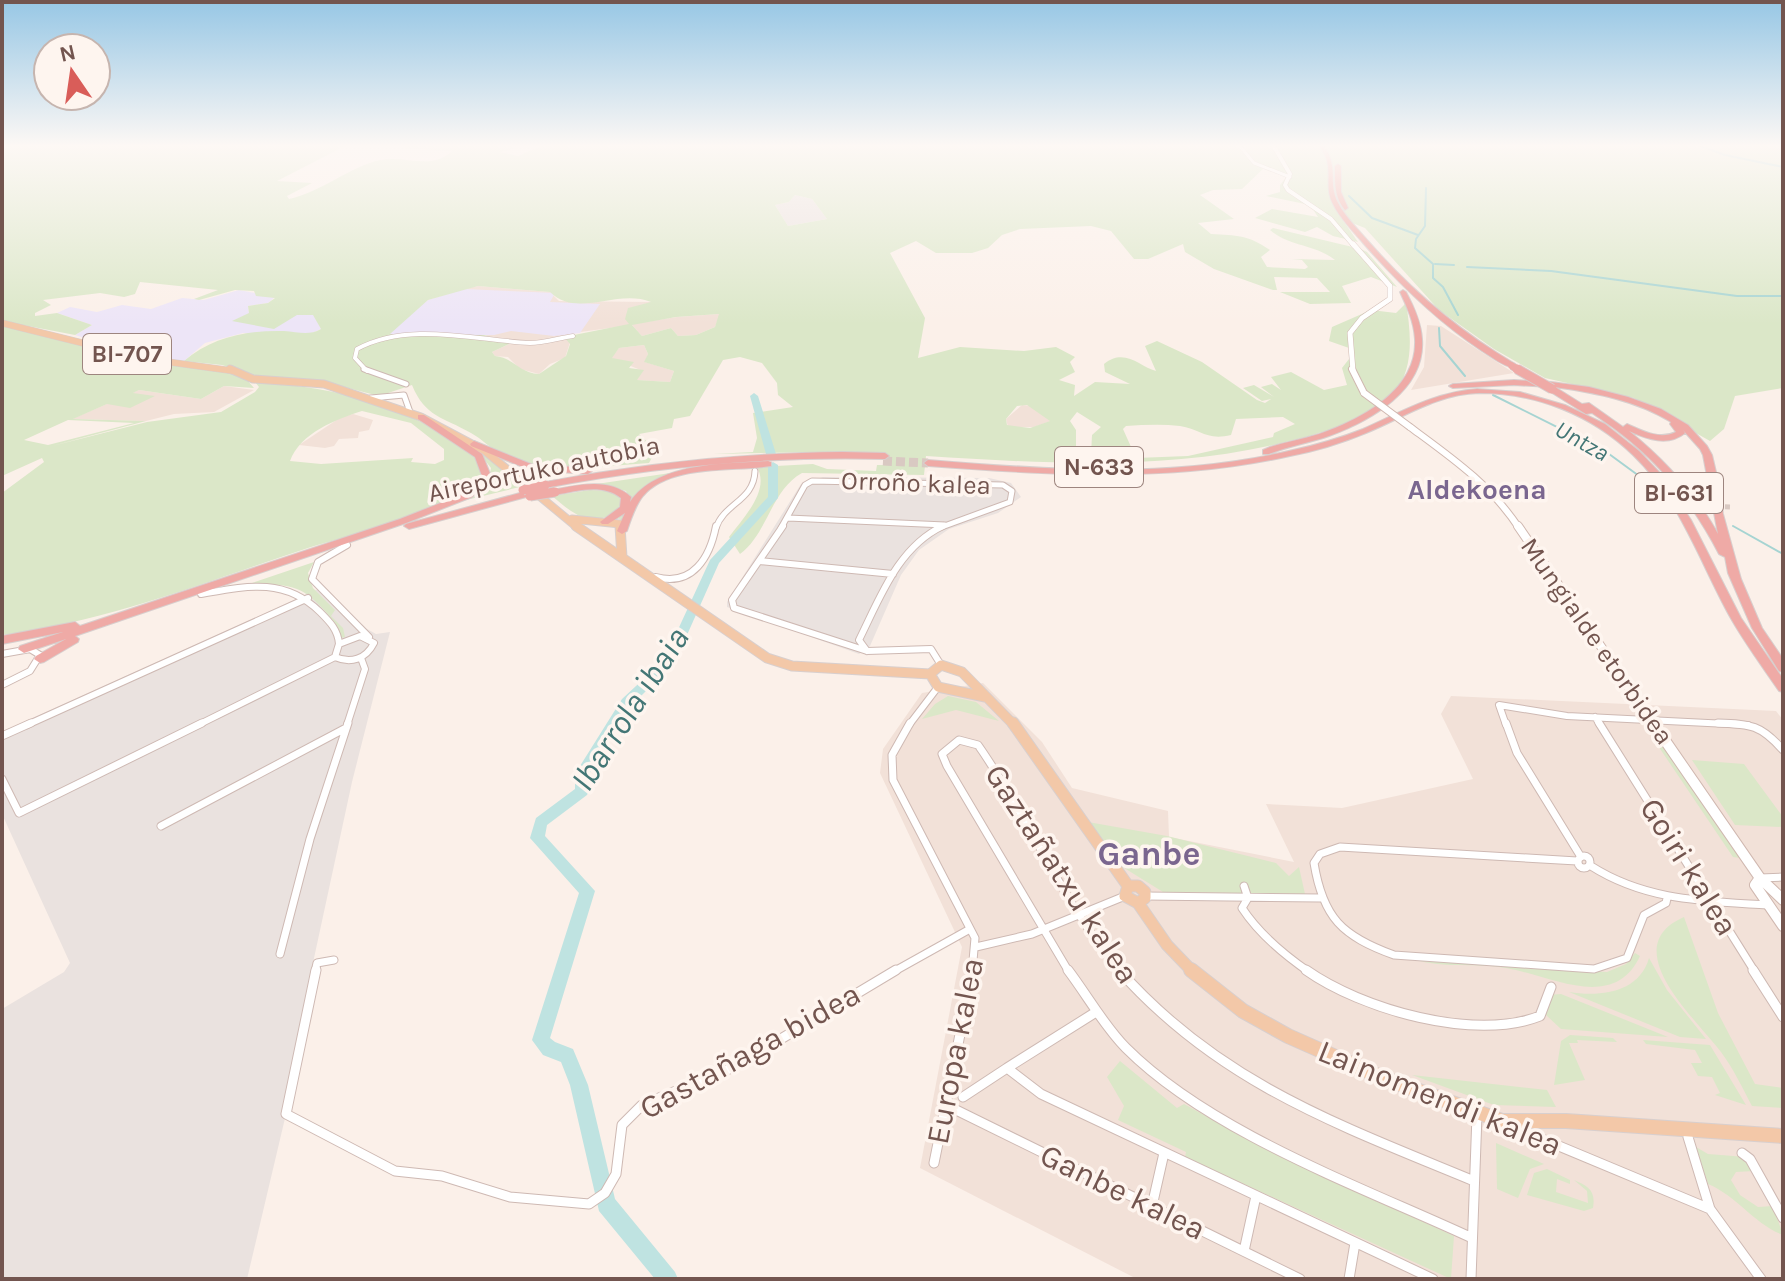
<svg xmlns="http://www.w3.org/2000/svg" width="1785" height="1281" viewBox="0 0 1785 1281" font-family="Karla,sans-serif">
  <rect width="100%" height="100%" fill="#fbf0e9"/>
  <!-- residential -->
  <path fill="#f2e1d8" d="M478 286 550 292 559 301 652 302 632 324 677 317 719 314V317L715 327 696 335 678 336 671 328 642 336 632 325 573 333 565 358 550 364 539 374 520 369 508 357 495 356 492 352 511 343 484 335 390 334V331L459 289Z
    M1427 325 1441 326 1514 373 1411 390 1424 367Z
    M644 345 648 354 645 362 674 371 670 382 636 380 643 371 611 358 619 348Z
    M224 386 254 390 214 412 174 414 146 421 72 419 139 390 201 399Z
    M1022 405 1032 406 1051 421 1034 427H1008L1006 419Z
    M353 414 373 420 369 430 359 432 358 438 339 439 334 446 325 448 299 445 341 417Z
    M983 683 1042 742 1072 788 1168 811 1169 837 1294 862 1266 804 1342 808 1473 779 1441 714 1451 696 1776 711 1783 720V1279H1137L920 1168 962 947 880 773 883 749 922 693Z"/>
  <!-- industrial -->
  <path fill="#eae2df" d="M795 195 812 199 827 219 788 226 775 205 789 202Z
    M823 477 989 478 1011 483 1021 497 998 513 949 529 919 550 901 575 870 646 859 654 727 607V602L801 484Z
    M323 587 367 629 376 634 390 632 352 782 311 972 286 1114 247 1279H2V1009L64 972 70 963 2 814V728L4 731Z"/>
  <!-- education -->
  <path fill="#ede5f7" d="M464 289 555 293 550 302 600 304 580 333 554 336 511 331 494 335 390 336 388 332 428 300Z
    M239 290 275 297 268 303 248 306 249 313 314 315 321 329 310 334 243 333 205 343 184 361 150 358 75 335 92 325 57 313 70 307 97 312 122 305 151 309 182 298 204 300Z"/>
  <!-- green -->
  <path fill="#dbe7c8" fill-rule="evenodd" d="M2 145H347L277 181 312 183 287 196 289 199C322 192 350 166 381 160 406 155 431 171 452 151L402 148 409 145H509L516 148 500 152 518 156 543 145H1783V388L1735 396 1724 429 1710 441 1634 398 1545 378 1494 349 1439 310 1365 228 1342 219 1358 242 1333 236 1317 227 1305 232 1255 218 1272 209 1318 217 1310 205 1266 196 1280 192V185L1288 175 1255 164 1263 169 1242 189 1213 190 1200 195 1234 219 1198 223 1211 234C1238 236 1246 234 1270 250L1261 257 1267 267 1305 269 1308 267 1302 260 1292 259 1335 260C1315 244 1290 247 1270 230L1273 228 1361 249 1367 252 1397 287 1371 277 1342 286 1351 303 1310 304 1280 292H1330L1317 278 1274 277 1277 290H1273L1214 269 1185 252 1183 244 1148 259H1134L1111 231 1091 226 1020 229 1002 235 988 248 972 253H936L916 241 890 253 925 318 918 358 960 347 1024 351 1056 347 1075 357 1070 362 1075 372 1059 380 1075 385 1074 396 1095 382 1130 384 1105 372 1104 364C1125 347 1140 367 1156 371L1145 346 1157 341 1202 362 1257 400 1265 403 1271 399 1262 401 1243 388 1254 385 1274 397 1261 387 1272 384 1281 390 1271 377 1291 372 1324 390 1347 385 1342 368 1349 359V348L1329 341 1332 327 1371 310 1396 313 1406 303C1411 333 1415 371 1392 395 1371 418 1334 429 1305 437 1179 472 1055 464 926 456L924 475 802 473C771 490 768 533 740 554L729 537C745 516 770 490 757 467L813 464 827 469 876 471 877 465H883L885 455 814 452 713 454 753 452 757 438 753 413 793 407 778 395 777 383 762 363 740 357 723 360 690 416 674 419 672 428 639 434 656 450 649 463C599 466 549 477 502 454 491 449 482 439 471 433 443 417 425 417 412 385L379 396 317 380 252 375 222 365 184 361C212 337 247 330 284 331 298 332 309 336 321 329L313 315H297L274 329 232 321 249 313 248 306 268 303 275 298 256 296 254 291 235 290 199 300 194 299 218 290 140 282 135 294 124 297 100 293 43 300 51 305 35 313V316L57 313 92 325 75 335 2 321ZM795 195 812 199 827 219 788 226 775 205 789 202ZM478 286 550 292C577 319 617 288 651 302L628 308 625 319 629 324 564 337 570 344 566 356 539 374C519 373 514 358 495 356L492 352 511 343 484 335 390 334 428 300ZM719 314 715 327 696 335 678 336 671 328 642 336 632 325 676 317ZM644 345 648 354 644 362 674 371 670 382 637 380 644 370 629 368 634 362 612 358 619 348ZM1027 405 1050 421 1030 428 1007 425 1006 419 1017 406ZM1077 412 1101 427 1092 435 1091 455 1076 452V430L1070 421ZM1283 417 1295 424 1274 433 1273 437 1188 456 1136 458 1123 429 1126 426C1144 425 1162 424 1180 426 1201 429 1206 441 1231 435L1236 419Z
    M2 324 147 360 220 368 248 381 254 388 224 386 201 399 139 390 133 393 155 396 130 408 107 404 73 419 146 421 52 446 147 422 221 412 255 392 259 387 255 382C338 387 416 406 481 462L483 477C447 515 362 531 311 547 210 580 108 622 2 635V493L44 462 42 458 2 476ZM362 411 411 423 444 449V460L435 464 411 462 413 458 321 464 290 461C300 433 337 419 362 411ZM68 420 134 423 48 445 24 440Z
    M477 450H478L524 486 462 501C477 493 488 486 491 468Z
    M697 469C655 477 643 483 623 521L617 518 631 502 626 491 608 486 563 489Z
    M590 490 613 491 622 498 621 507C593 531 576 516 552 496Z
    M314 562 308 573 313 588 335 610 331 616 343 628 345 637 341 638C340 627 332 620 325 611 298 581 288 587 252 583Z
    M948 696 976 702 999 721 956 710 922 719 935 704Z
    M1637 721 1651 726 1740 858 1733 857 1644 725Z
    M1692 760 1744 764 1783 817V827L1735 825Z
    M1088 822 1167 836 1276 863 1289 876 1299 867 1305 894 1163 892 1121 866Z
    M1684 917 1718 1013 1755 1084 1783 1088V1108L1752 1106C1742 1087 1733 1068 1721 1052 1695 1018 1615 947 1684 917Z
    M1635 953 1640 956C1614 1013 1549 975 1506 968 1478 963 1446 968 1420 961L1607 972 1626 964Z
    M1649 958 1667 990 1706 1039 1680 1037 1569 992C1600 997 1639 993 1649 958Z
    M1561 994 1668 1037 1561 1029 1546 1015 1549 995Z
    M1570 1035 1613 1038 1617 1042 1577 1040 1578 1043H1569L1585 1080 1554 1085 1561 1041Z
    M1643 1040 1710 1045 1746 1105 1715 1095 1720 1093 1712 1077 1698 1076 1691 1063H1702L1695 1050 1646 1044Z
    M1120 1061 1177 1108 1184 1104 1259 1145 1454 1236 1451 1279 1185 1157 1186 1152 1118 1120 1124 1106 1107 1077Z
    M1412 1075 1547 1090 1556 1107 1494 1105Z
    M1496 1143 1544 1164 1530 1169 1518 1198 1497 1189Z
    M1696 1147 1708 1154 1746 1157 1754 1171 1736 1172 1731 1180 1740 1195 1758 1207 1773 1206 1783 1235C1754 1224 1737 1196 1708 1184Z
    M1547 1169 1570 1180V1184L1557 1179 1556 1192 1588 1203 1587 1191 1574 1180C1588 1186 1596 1190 1593 1208L1584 1211 1527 1195 1534 1173Z"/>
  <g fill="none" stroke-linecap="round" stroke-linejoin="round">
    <!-- stream -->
    <path stroke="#a6d4d2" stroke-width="2" d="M1698 145 1725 155 1783 167
      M1426 188 1425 226 1416 239 1415 248 1433 264V278L1443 287 1458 315
      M1349 196 1372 218 1418 235
      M1435 264 1454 265
      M1467 267 1551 271 1737 296H1783
      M1439 328 1440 346 1465 376
      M1493 395 1605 451 1665 495
      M1733 526 1783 554"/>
    <!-- river -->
    <path fill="#bfe3e1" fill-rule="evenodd" d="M754 393 758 396 776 454 774 456H768L766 454 750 396Z
      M773 462 778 465V498L719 563 675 662 632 705 589 774V791L587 795 547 825 545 836 595 891 550 1038 555 1042 573 1049 588 1085 615 1199 675 1272 678 1279H655L599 1211 570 1085 561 1062 543 1055 532 1040 579 893 530 838 536 818 575 789V774L622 699 664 660 710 560 768 497V465Z"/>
    <!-- street-tunnel -->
    <path stroke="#d9c9c2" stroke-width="5" stroke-dasharray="5 2" stroke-linecap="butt" d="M1676 505 1730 507"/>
    <!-- highway-tunnel -->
    <path stroke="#d9c9c2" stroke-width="9" stroke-dasharray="9 4" stroke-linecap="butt" d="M883 461 928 463"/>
    <!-- street-far5 casing -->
    <g stroke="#ceb9b3" stroke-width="4">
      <path id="street-far5" d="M1239 145 1254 163 1290 177"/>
    </g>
    <!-- street-far4 casing -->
    <g stroke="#ceb9b3" stroke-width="5">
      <path id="street-far4" d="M367 371 355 358 357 349C409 321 474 340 530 343 544 343 559 338 573 336"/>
    </g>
    <!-- street-far3 casing -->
    <g stroke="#ceb9b3" stroke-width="7">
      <path id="street-far3" d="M364 369 406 384
        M371 398 404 395 410 412
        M788 518 945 525
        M716 528C724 503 754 501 755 471
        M781 528 805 485 812 481 1003 485 1012 491 1010 502 939 528"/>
    </g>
    <!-- street-far2 casing -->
    <g stroke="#ceb9b3" stroke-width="8">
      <path id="street-far2" d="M783 526 732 600 734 608 867 651
        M347 545 318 562 312 579 369 637
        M759 561 893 574
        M656 577C693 587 710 557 716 526
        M201 594C246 586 284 577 320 612 330 622 338 630 339 644
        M360 636 374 643C366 659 351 664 335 657L339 644Z
        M867 651 859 640C880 598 898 547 943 526
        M867 651 931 649 941 665
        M2 654 30 649 40 655 30 671 2 685
        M1595 717 1600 725
        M27 725 308 598
        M198 725 335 657
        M347 725 365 669 361 658
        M909 725 938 687
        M1506 725 1499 705 1567 716 1748 725"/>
    </g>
    <!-- street-far1 casing -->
    <g stroke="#ceb9b3" stroke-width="9">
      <path id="street-far1" d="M910 723 892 755 893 780 975 938 972 972
        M1506 723 1517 753 1581 857
        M1599 723 1755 972
        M1718 723C1751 724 1761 725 1783 750
        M2 736 31 723
        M2 779 19 813 202 723
        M161 826 344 729
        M1578 862a6 6 0 1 1 12 0a6 6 0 1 1-12 0Z
        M1577 861 1340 847 1320 854 1314 863C1323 918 1342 936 1394 955L1594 969 1627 958 1644 915 1666 903 1667 898
        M1591 866C1646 901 1704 901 1767 905
        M1760 878 1783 877
        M1244 886 1248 898 1242 908C1259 934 1283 954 1309 972
        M1145 896 1320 898
        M976 947 1032 934 1125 896
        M280 954 310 839 348 723
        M315 972 317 963 334 960
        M893 972 970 929
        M1069 972 947 766 942 754 959 740 978 745C1029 817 1063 905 1121 972"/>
    </g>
    <!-- street casing -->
    <g stroke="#ceb9b3" stroke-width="11">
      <path id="street" d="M316 970 286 1114 395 1171 442 1176 510 1197 589 1204 605 1193 616 1174 622 1125 642 1105 734 1067 896 970
        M1068 970C1087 995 1104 1026 1126 1048 1211 1133 1362 1187 1472 1238
        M1119 970C1219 1083 1339 1125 1474 1181
        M1306 970C1361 1009 1475 1042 1540 1016L1551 987
        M1753 970 1783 1017
        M1007 1068 1096 1012
        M963 1097 1007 1068 1041 1094 1433 1279
        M946 1105 1300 1279
        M1511 1126 1710 1209 1688 1137
        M1742 1153 1750 1159 1783 1218
        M934 1163 973 970
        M1152 1206 1164 1153
        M1710 1209 1761 1279
        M1244 1251 1256 1196
        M1349 1279 1355 1243
        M1471 1279 1477 1115"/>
    </g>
    <!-- secondary-far4 casing -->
    <g stroke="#d0b8b0" stroke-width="5">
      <path id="secondary-far4" d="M1273 145 1290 174 1285 185 1288 190 1331 219 1354 246"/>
    </g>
    <!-- secondary-far3 casing -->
    <g stroke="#d0b8b0" stroke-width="6">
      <path id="secondary-far3" d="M1353 244 1390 286V299L1362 318 1350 333 1353 371"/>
    </g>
    <!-- secondary-far2 casing -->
    <g stroke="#d0b8b0" stroke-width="8">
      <path id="secondary-far2" d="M1352 369 1364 393
        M1410 427C1452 458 1490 484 1519 528"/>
    </g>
    <!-- secondary-far1 casing -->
    <g stroke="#d0b8b0" stroke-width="10">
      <path id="secondary-far1" d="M1518 526 1655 725"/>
    </g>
    <!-- secondary casing -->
    <g stroke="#d0b8b0" stroke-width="12">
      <path id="secondary" d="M1653 723 1760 878 1783 900
        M1760 878 1755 885 1783 926"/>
    </g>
    <!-- primary-far4 casing -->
    <g stroke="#d8cfce" stroke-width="7">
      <path id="primary-far4" d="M2 323 147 359 234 371"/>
    </g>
    <!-- primary-far3 casing -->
    <g stroke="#d8cfce" stroke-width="9">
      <path id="primary-far3" d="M230 369 253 379 324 384 421 417 485 451 578 528
        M572 519 620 524V528"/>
    </g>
    <!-- primary-far2 casing -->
    <g stroke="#d8cfce" stroke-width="11">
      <path id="primary-far2" d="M576 526 767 658 792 666 930 674
        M620 526 622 557
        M930 674 941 665 962 672 1014 725
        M930 674 938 687 985 697"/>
    </g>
    <!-- primary-far1 casing -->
    <g stroke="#d8cfce" stroke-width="13">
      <path id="primary-far1" d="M1013 723 1128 886
        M1128 886H1138L1145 892V898L1138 903
        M1128 886 1125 896 1138 903
        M1138 903 1167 945 1193 972"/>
    </g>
    <!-- primary casing -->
    <g stroke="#d8cfce" stroke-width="16">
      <path id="primary" d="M1191 970 1243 1011 1288 1036 1383 1078 1502 1121H1566L1783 1136"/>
    </g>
    <!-- highway casing -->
    <g stroke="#d8cfce" stroke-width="2">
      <path id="highway" d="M1319 145H1323C1340 168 1327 181 1338 203 1346 218 1358 229 1369 242 1412 291 1459 331 1515 364V368C1504 367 1492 357 1482 351 1437 321 1399 284 1363 243 1352 230 1340 218 1333 204 1325 189 1331 176 1327 161 1326 155 1322 150 1319 145Z
        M1338 164 1341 166V192L1348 208 1345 210C1334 197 1335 182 1335 166Z
        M1403 290 1406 292C1414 307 1421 322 1422 339 1426 390 1370 421 1329 436 1309 443 1289 446 1269 454H1263V450L1270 447C1286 442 1303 439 1319 434 1360 420 1418 390 1415 339 1414 322 1407 307 1400 292Z
        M1514 380 1551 382 1589 387 1628 397 1661 409 1688 425 1707 446 1712 455 1716 472 1723 514 1741 579 1762 628 1783 659V672L1779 671 1752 628 1728 573 1725 557 1719 554C1688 494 1649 450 1592 413L1586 414 1549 391 1548 389 1551 387 1514 385 1453 388 1449 386 1453 384ZM1555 387C1595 393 1635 400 1671 422L1670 424 1676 432C1659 440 1643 431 1627 424L1623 427 1589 403 1582 404ZM1683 430 1700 449 1703 455 1718 534C1696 494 1665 460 1629 431 1647 439 1668 447 1685 433Z
        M1477 389 1520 392 1565 405 1605 424 1639 451 1659 472 1691 520 1741 618 1783 679V692L1779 691C1762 666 1744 642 1729 615 1699 560 1679 499 1633 455 1592 415 1536 393 1479 393 1437 394 1403 418 1366 433 1342 443 1316 451 1290 456 1171 483 1049 475 928 466L924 463 928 460C1049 470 1173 479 1293 450 1316 445 1340 438 1363 429 1401 412 1435 392 1477 389Z
        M418 415H424L482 454 491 476 472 497 406 523 75 636 79 639 78 642 44 662 40 663 34 659 36 656 66 639 24 653 18 649 20 646 63 632 2 644V636L75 622 80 626 400 519 466 493 482 476 475 457 418 419Z
        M474 441 531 464 588 468 592 471 588 474 530 470 471 446 470 444Z
        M842 452 885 453 889 456 885 459C770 456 658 466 545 488L540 485 545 482C644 463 742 453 842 452Z
        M768 461 771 462V466C733 472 670 464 643 496 635 506 631 519 627 531L622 534 617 531 625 513 608 524H602L600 522 620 507 621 498C602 483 577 491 555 495L550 492 552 490C578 485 609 477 631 497L630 502C657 462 724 464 768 461Z
        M527 491 530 492V496L409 529 404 526 406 524Z"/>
    </g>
    <!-- street-far5 -->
    <use href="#street-far5" stroke="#fff" stroke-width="3"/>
    <!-- street-far4 -->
    <use href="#street-far4" stroke="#fff" stroke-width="4"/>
    <!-- street-far3 -->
    <use href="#street-far3" stroke="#fff" stroke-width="5"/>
    <!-- street-far2 -->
    <use href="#street-far2" stroke="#fff" stroke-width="6"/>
    <!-- street-far1 -->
    <use href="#street-far1" stroke="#fff" stroke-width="7"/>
    <!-- street -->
    <use href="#street" stroke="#fff" stroke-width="9"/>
    <!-- secondary-far4 -->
    <use href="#secondary-far4" stroke="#fff" stroke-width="4"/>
    <!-- secondary-far3 -->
    <use href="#secondary-far3" stroke="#fff" stroke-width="5"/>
    <!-- secondary-far2 -->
    <use href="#secondary-far2" stroke="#fff" stroke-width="6"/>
    <!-- secondary-far1 -->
    <use href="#secondary-far1" stroke="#fff" stroke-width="8"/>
    <!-- secondary -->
    <use href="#secondary" stroke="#fff" stroke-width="10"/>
    <!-- primary-far4 -->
    <use href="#primary-far4" stroke="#f3c8a8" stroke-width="6"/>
    <!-- primary-far3 -->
    <use href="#primary-far3" stroke="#f3c8a8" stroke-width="7"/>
    <!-- primary-far2 -->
    <use href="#primary-far2" stroke="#f3c8a8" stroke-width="9"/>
    <!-- primary-far1 -->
    <use href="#primary-far1" stroke="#f3c8a8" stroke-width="11"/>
    <!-- primary -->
    <use href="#primary" stroke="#f3c8a8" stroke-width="14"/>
    <!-- highway -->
    <use href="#highway" fill="#efaaa6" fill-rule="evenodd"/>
    <!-- secondary-bridge casing -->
    <g stroke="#d0b8b0" stroke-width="8" stroke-linecap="butt">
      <path id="secondary-bridge" d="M1364 393 1410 427"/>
    </g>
    <!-- highway-bridge-far1 casing -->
    <g stroke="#d8cfce" stroke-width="8" stroke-linecap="butt">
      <path id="highway-bridge-far1" d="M1512 366 1520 371"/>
    </g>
    <!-- highway-bridge casing -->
    <g stroke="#d8cfce" stroke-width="11" stroke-linecap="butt">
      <path id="highway-bridge" d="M1517 369 1552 389
        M523 490 545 485
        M530 496 555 492"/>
    </g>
    <!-- secondary-bridge -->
    <use href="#secondary-bridge" stroke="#fff" stroke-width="6"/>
    <!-- highway-bridge-far1 -->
    <use href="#highway-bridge-far1" stroke="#efaaa6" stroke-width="7"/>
    <!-- highway-bridge -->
    <use href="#highway-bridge" stroke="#efaaa6" stroke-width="9"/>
  </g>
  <!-- sky -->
  <linearGradient id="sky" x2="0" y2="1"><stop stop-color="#97c7e5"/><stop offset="0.45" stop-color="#fdf8f5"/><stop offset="1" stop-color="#fdf8f5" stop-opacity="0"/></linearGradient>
  <rect width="1785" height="324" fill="url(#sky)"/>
  <g text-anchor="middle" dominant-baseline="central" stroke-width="7" stroke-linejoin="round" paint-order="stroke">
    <!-- shield labels -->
    <g fill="#fef5ef" stroke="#9d857f" stroke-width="2">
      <rect x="83" y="334" width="88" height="40" rx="6"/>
      <rect x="1055" y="447" width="88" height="40" rx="6"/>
      <rect x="1635" y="473" width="88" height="40" rx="6"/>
    </g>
    <g font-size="24" font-weight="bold" fill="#73554f">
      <text x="127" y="354">BI-707</text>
      <text x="1099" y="467">N-633</text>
      <text x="1679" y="493">BI-631</text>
    </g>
    <!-- far-water labels -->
    <g font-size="24" font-style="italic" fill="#437675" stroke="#fef5ef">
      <text transform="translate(1582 441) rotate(29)">Untza</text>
    </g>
    <!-- street labels -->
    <g font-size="26" fill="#73554f" stroke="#fef5ef">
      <text transform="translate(544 469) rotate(-12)">Aireportuko autobia</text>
      <text transform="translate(916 483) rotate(2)">Orroño kalea</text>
      <text transform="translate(1597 641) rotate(55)">Mungialde etorbidea</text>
    </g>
    <!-- neighbourhood labels -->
    <g font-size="28" font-weight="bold" fill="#7a668f" stroke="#fef5ef">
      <text x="1477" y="489">Aldekoena</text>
    </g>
    <!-- near-street labels -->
    <g font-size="32" fill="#73554f" stroke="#fef5ef">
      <text transform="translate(1689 867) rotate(58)">Goiri kalea</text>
      <text transform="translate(1062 874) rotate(57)">Gaztañatxu kalea</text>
      <text transform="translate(750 1051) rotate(-29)">Gastañaga bidea</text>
      <text transform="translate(955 1051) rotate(-79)">Europa kalea</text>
      <text transform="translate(1440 1098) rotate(22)">Lainomendi kalea</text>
      <text transform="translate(1123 1192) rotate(26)">Ganbe kalea</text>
    </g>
    <!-- near-water labels -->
    <g font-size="34" font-style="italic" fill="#437675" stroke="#fef5ef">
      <text transform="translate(630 709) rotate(-57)">Ibarrola ibaia</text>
    </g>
    <!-- near-neighbourhood labels -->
    <g font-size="34" font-weight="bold" fill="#7a668f" stroke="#fef5ef">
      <text x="1149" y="854">Ganbe</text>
    </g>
  </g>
  <!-- border -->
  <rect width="1785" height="1281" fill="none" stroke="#73554f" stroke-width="8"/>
  <!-- north arrow -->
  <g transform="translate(72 72) rotate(347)"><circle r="38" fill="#fef5ef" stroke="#c6b5af" stroke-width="2"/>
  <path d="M0-6L14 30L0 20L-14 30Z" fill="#d95d59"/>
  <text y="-12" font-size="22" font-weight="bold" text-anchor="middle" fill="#73554f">N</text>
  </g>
</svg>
